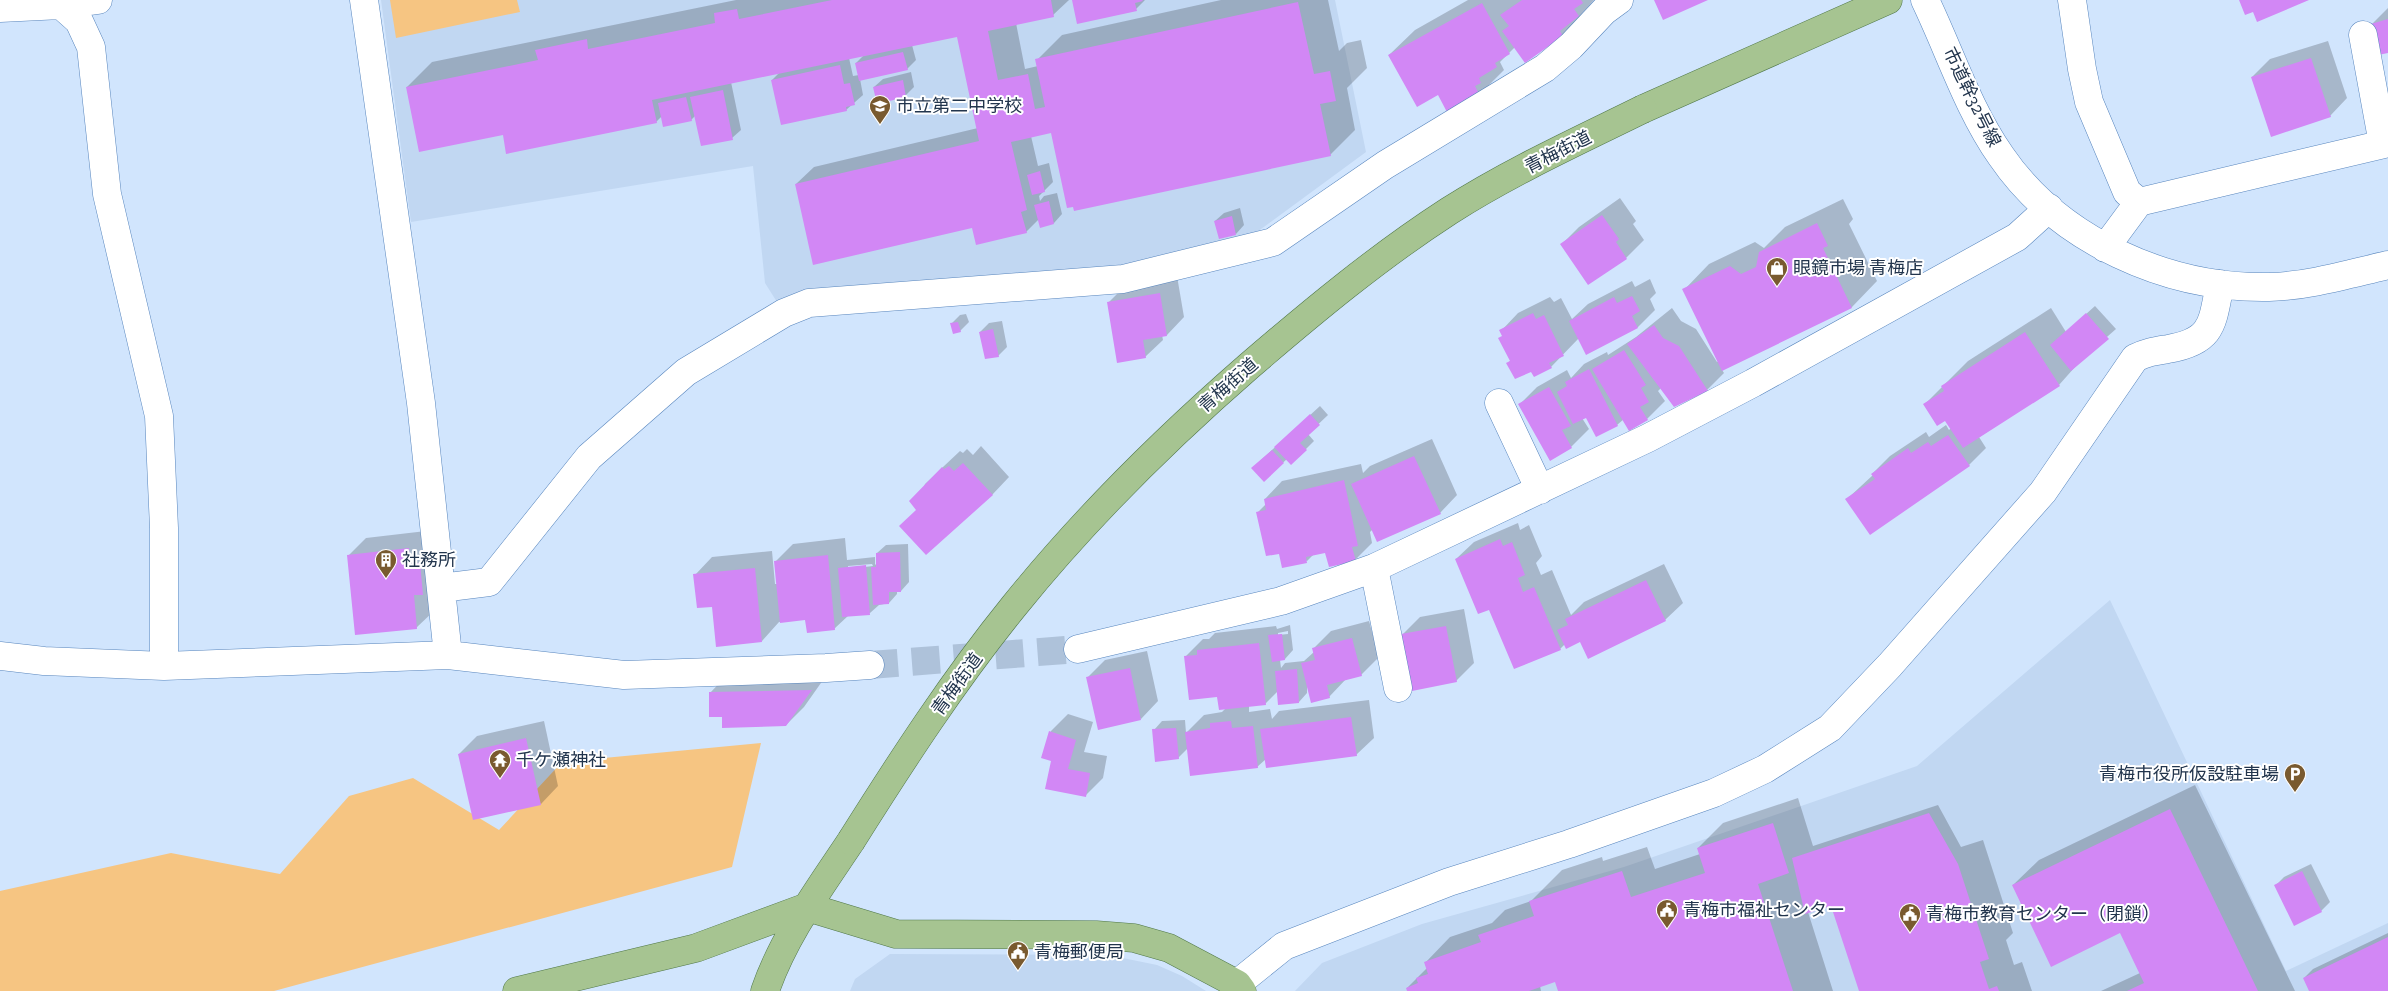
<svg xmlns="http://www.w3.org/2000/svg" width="2388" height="991" viewBox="0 0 2388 991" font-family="'Zilla Slab','Noto Sans JP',serif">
  <rect width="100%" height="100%" fill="#d1e5fd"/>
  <!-- built -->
  <path fill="#c1d7f2" d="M381 0H1335L1366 152 1257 232 1122 267 805 291 791 295 777 302 765 283 753 166 411 222Z
    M2110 600 2286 971 2388 923V991H1295L1322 963 1422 924 1624 867 1917 766Z
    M890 954 1108 955 1157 965 1182 976 1206 991H850L855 979Z"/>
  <!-- green -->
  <path fill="#f6c582" d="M390 0H517L520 12 396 38Z
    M761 743 732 867 274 991H0V891L171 853 280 874 349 796 413 778 499 830 562 762Z"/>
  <!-- shadow -->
  <path fill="#0003" fill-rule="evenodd" d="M736 0H1069L1053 15 1016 23 1025 69 1038 66 1037 60 1062 35 1221 0H1328L1339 51 1347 43 1361 40 1367 68 1347 88 1355 130 1330 155 1052 132 1031 136 1038 166 1049 163 1053 182 1039 196 1040 201 1044 196 1057 193 1062 214 1054 223 1039 219 1026 232 973 226 796 184 814 167 978 128 961 35 912 45 916 60 907 69 860 79 863 95 846 110 772 80 780 72 731 82 741 130 732 138 696 115 691 120 662 116 656 122 504 134 407 87 432 62ZM864 55 856 63 859 75 853 76 849 58Z
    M1073 0H1145L1136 9Z
    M1468 0H1594L1563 35 1525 61 1515 47 1500 62 1504 70 1479 95 1439 94 1389 55 1415 30Z
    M2388 8V51L2372 24Z
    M2328 41 2347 98 2330 116 2252 77 2270 59Z
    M911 72 914 87 906 95 874 87 883 79Z
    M1620 198 1636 221 1633 224 1644 240 1626 258 1589 283 1562 244 1579 227Z
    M1843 199 1853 219 1849 224 1877 281 1852 307 1722 370 1724 373 1707 390 1661 388 1658 391 1665 401 1647 419H1624L1617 425 1587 416 1582 418 1589 429 1571 447 1519 405 1537 387 1567 370 1571 378 1584 364 1607 352 1608 355 1636 337 1672 308 1681 321 1696 329 1717 362 1719 361 1684 290 1709 264 1755 242 1764 248 1785 227Z
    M1240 208 1244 225 1236 234 1215 221 1224 213Z
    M1177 276 1184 317 1167 335H1162L1163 340 1145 357 1108 303 1126 285Z
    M1650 279 1656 293 1650 299 1655 310 1638 327 1587 353 1579 338 1551 367 1532 370 1508 363 1511 360 1501 331 1518 313 1550 297 1554 302 1561 298 1572 319 1588 304 1632 281 1635 287Z
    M2095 306 2116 329 2083 358 2059 385 1979 437 1986 448 1969 465 1847 499 1873 475 1872 474 1890 456 1926 432 1929 437 1946 425 1949 430 1951 428 1946 419 1925 404 1968 361 2051 308 2066 332Z
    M966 314 969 322 960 331 951 324 960 315Z
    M1002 321 1007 347 998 356 980 332 989 323Z
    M1320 406 1328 415 1308 434 1314 441 1306 449 1287 459 1264 480 1261 460Z
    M1432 439 1457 495 1440 513 1373 529 1370 532 1372 543 1355 560 1326 551 1314 554 1307 561 1280 552 1257 513 1266 504 1265 499 1282 481 1361 464 1363 473 1370 466Z
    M981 446 1009 477 992 495 917 509 925 484 943 467 960 451 963 453 967 449 973 455Z
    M1518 523 1520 530 1529 525 1542 556 1536 563 1541 575 1552 570 1571 615 1584 602 1664 564 1683 603 1665 620 1565 644 1560 649 1515 668 1490 608 1456 559 1474 542Z
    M426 531 434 611 416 628 349 555 366 538Z
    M845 538 847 560 875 557V565L878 562 877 553 886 545 908 544 909 582 901 591H897V594L889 603 879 605 870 613 849 615 834 629 807 618 779 622 762 641 713 606 695 575 712 557 772 551 775 584H778L776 561 793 544ZM872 564 873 566 848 569V566Z
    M1464 609 1474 663 1456 681 1402 635 1420 617Z
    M1369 621 1379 657 1361 675 1347 678 1329 697 1307 687V693L1299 702 1278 691 1265 704 1249 705V712L1270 709 1272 719 1279 711 1369 700 1374 738 1356 755 1266 759 1257 767 1188 748 1178 758 1154 730 1162 721 1185 720 1186 733 1204 715 1222 712 1226 708 1219 695 1185 657 1203 639H1209L1215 633 1276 626 1277 629 1290 625 1293 650 1285 659 1280 660 1281 668 1285 663 1304 661 1314 652 1313 649 1331 631ZM1288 631V634L1278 635V633Z
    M1147 651 1158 701 1141 719 1087 678 1105 660Z
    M828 673 804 707 786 725 723 716 710 693 727 675Z
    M1068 714 1093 722 1084 752 1107 756 1103 778 1085 796 1053 760 1043 757 1051 731Z
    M544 721 558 786 541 804 459 754 477 736Z
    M2195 785 2295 991H2101L2140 973 2121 932 2013 885 2039 860Z
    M1798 798 1813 846 1938 805 1961 847 1983 840 2013 933 2006 940 2014 965 2022 962 2032 991H1860L1837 902 1808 912 1833 991H1560L1556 980 1540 986 1541 991H1408L1407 988 1427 968 1425 963 1450 937 1492 923 1505 910 1531 901 1562 870 1602 857 1603 861 1647 847 1655 869 1700 854 1698 848 1723 823Z
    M2311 864 2330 902 2321 911 2275 886 2284 877Z
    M2388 933V991H2311L2304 978 2313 969Z"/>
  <!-- building -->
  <path fill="#d287f5" d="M832 0H1051L1054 17 988 31 998 80 1028 74 1035 109 1045 107 1035 59 1298 2 1314 74 1330 71 1336 101 1320 104 1331 156 1074 211 1073 207 1067 208 1051 133 1011 142 1027 210 1021 212 1027 233 976 245 972 228 813 265 795 184 979 141 957 37 652 100 657 123 506 154 503 135 419 152 406 87 538 60 535 50 587 39 588 49 715 23 714 13 737 9 739 19Z
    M1072 0H1142L1143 1 1135 3 1137 11 1077 24Z
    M1522 0H1581L1583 3 1574 9 1579 16 1560 31 1563 36 1525 63 1502 31 1509 26 1500 15Z
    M1654 0H1708L1663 20Z
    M2239 0H2309L2257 22 2253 12 2245 15Z
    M1482 3 1510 54 1495 63 1497 67 1479 78 1481 83 1475 86 1480 96 1448 114 1438 95 1417 107 1388 55Z
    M2388 19V53L2378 55 2371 24Z
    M903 52 908 70 859 81 855 63Z
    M2311 58 2331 117 2271 137 2251 77Z
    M840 65 844 84 850 83 855 105 846 107 847 111 781 125 771 80Z
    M903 80 906 97 877 104 873 87Z
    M723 90 733 140 701 146 690 97Z
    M686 97 692 121 663 127 658 103Z
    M1040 171 1045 192 1032 195 1027 175Z
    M1049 201 1054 224 1040 228 1034 205Z
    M1602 215 1619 239 1616 242 1627 259 1588 285 1560 244Z
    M1232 216 1236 235 1219 239 1214 221Z
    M1817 223 1828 246 1823 248 1852 308 1722 371 1682 289 1730 266 1741 274 1756 267 1759 252Z
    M1160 293 1167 336 1143 340 1146 358 1117 363 1107 302Z
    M1632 296 1640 311 1632 316 1638 328 1586 355 1569 321 1614 297 1617 303Z
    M1533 313 1536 319 1544 315 1564 356 1549 363 1552 368 1534 377 1531 372 1515 379 1506 363 1510 361 1498 338 1502 336 1499 330Z
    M2086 313 2109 339 2071 371 2050 345Z
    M958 322 961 332 953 334 950 323Z
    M1654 325 1663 338 1679 346 1708 391 1674 407 1627 344Z
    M993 329 999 357 985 359 979 332Z
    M2025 332 2060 386 1963 448 1945 421 1937 426 1923 404 1944 391 1941 386Z
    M1624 350 1646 385 1641 388 1649 402 1640 407 1648 420 1629 431 1592 369Z
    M1589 369 1618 426 1596 437 1586 418 1573 424 1557 392 1567 386 1565 382Z
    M1549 387 1571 426 1562 430 1572 448 1550 461 1518 404Z
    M1310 414 1320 425 1300 443 1307 450 1291 465 1274 447Z
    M1948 435 1970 466 1870 535 1845 499 1875 479 1871 474 1908 448 1911 453 1928 442 1931 446Z
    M1272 450 1284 463 1264 482 1251 468Z
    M1414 456 1441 514 1377 542 1351 484Z
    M963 463 993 495 926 555 899 526 916 510 909 501 942 467 944 469 949 466 954 471Z
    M1344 480 1358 546 1352 547 1356 561 1329 567 1325 553 1306 557 1307 563 1282 568 1279 554 1266 556 1256 512 1266 510 1264 499Z
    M1500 539 1503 546 1512 542 1525 575 1518 578 1523 592 1534 587 1561 650 1514 669 1489 610 1478 614 1455 559Z
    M409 548 410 564 420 563 423 595H414L417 629 355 635 347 555Z
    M900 552 901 592H889V604L873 605 871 567H876V553Z
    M828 555 835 630 807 633 805 620 780 623 774 561Z
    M866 565 870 615 842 617 838 568Z
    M755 568 762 642 716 647 712 607 697 608 693 574Z
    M1646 580 1666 621 1588 659 1580 642 1566 649 1557 630 1568 625 1565 619Z
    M1446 626 1457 682 1412 691 1401 634Z
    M1282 634 1285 660 1272 662 1268 635Z
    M1352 638 1362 676 1327 685 1330 698 1311 703 1301 663 1315 660 1312 648Z
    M1259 643 1266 705 1219 710 1217 697 1189 700 1184 656 1197 655V650Z
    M1130 668 1141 720 1098 730 1086 677Z
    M1297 669 1299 703 1278 705 1275 671Z
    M812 690 786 726 722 728V717H709V692Z
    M1351 717 1357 756 1266 768 1260 729Z
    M1231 721 1232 728 1253 726 1258 768 1190 776 1185 732 1210 728V723Z
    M1176 728 1179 759 1155 762 1152 729Z
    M1049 731 1076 740 1068 769 1090 773 1086 797 1045 789 1051 761 1041 758Z
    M526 738 541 805 473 820 458 754Z
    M2170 809 2233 939 2258 991H2127L2144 983 2120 933 2051 967 2043 950 2012 885Z
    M1929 813 1958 864 1989 959 1980 962 1989 989 1997 986 1999 991H1859L1831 906 1805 914 1792 858Z
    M1773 823 1789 873 1758 884 1793 991H1558L1555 982 1529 991H1407L1406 988 1418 983 1416 978 1428 974 1424 962 1481 942 1478 935 1534 916 1529 901 1622 871 1631 897 1705 873 1697 848Z
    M2302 871 2322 912 2294 926 2274 885Z
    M2388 937V991H2309L2303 978Z"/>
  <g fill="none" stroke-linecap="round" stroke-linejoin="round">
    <!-- minor-tunnel -->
    <path stroke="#aec2da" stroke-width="28" stroke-dasharray="28 14" stroke-linecap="butt" d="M870 665 1078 649"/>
    <!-- minor casing -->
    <g stroke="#5785bd" stroke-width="29">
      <path id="minor" d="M60 0 61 5 79 21 91 47 107 194 159 416 164 528V666
        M364 0 421 403 448 655
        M1925 0C1950 52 1968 109 2001 156 2059 241 2168 289 2269 287 2309 286 2349 274 2388 265
        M2072 0 2082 69 2089 102 2127 192 2139 202
        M0 8 61 5 98 0
        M2363 35 2383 144
        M2105 248 2139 202 2388 143
        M1499 403 1540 490
        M1374 568 1398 688
        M441 588 489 582 589 457 686 372 784 313 809 303 1123 279 1273 242 1385 165 1545 68 1571 46 1604 11 1619 0
        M1078 649 1281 601 1374 568 1648 438 1753 383 2017 237 2049 208
        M0 656 44 661 164 666 448 655 624 675 826 668 870 665
        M1237 984 1284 946 1449 882 1569 844 1714 793 1765 769 1830 728 1890 665 2043 492 2135 358C2147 352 2155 351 2168 349 2214 341 2212 323 2220 284"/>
    </g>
    <!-- major casing -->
    <g stroke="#517849" stroke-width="29">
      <path id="major" d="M1643 109 1888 0
        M517 991 696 948 807 907 896 934 1096 935 1134 938 1169 948 1237 984 1242 991
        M765 991C784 936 819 889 851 841"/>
    </g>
    <!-- minor -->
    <use href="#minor" stroke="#fff" stroke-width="28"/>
    <!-- major -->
    <use href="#major" stroke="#a6c491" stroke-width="28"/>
    <!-- major-bridge casing -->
    <g stroke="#517849" stroke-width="29" stroke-linecap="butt">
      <path id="major-bridge" d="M851 841C902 760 954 680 1014 606 1085 518 1164 440 1249 366 1313 311 1378 257 1449 211 1510 172 1578 141 1643 109"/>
    </g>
    <!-- major-bridge -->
    <use href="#major-bridge" stroke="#a6c491" stroke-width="28"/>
  </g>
  <!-- icons -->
  <defs>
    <g id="school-pin" transform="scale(1.125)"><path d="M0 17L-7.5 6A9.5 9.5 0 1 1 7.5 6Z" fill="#795a2f" stroke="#fff"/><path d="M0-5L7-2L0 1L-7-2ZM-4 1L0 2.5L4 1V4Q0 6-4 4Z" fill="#fff"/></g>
    <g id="shop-pin" transform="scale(1.125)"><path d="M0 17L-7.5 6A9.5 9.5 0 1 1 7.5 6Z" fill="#795a2f" stroke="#fff"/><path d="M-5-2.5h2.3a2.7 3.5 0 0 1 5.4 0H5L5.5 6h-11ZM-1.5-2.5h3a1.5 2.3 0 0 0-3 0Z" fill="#fff"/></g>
    <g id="building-pin" transform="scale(1.125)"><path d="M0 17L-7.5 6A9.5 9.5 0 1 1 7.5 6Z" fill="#795a2f" stroke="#fff"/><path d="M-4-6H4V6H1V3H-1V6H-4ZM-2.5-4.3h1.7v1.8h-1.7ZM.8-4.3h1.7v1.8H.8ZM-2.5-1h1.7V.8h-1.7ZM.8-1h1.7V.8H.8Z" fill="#fff"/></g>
    <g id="temple-pin" transform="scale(1.125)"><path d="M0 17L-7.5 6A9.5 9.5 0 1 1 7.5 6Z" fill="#795a2f" stroke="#fff"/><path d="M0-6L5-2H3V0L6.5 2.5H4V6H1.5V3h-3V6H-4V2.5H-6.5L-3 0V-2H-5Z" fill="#fff"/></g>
    <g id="parking-pin" transform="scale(1.125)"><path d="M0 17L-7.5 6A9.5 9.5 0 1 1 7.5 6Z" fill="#795a2f" stroke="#fff"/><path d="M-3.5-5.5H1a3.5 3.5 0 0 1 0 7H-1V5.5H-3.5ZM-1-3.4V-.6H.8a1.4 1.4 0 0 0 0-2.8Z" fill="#fff"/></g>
    <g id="civic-pin" transform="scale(1.125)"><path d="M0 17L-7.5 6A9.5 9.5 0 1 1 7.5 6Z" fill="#795a2f" stroke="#fff"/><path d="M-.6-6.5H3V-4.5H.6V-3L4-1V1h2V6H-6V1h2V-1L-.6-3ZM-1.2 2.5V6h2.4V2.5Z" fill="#fff"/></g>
  </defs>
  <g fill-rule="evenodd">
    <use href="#school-pin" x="880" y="106"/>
    <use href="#shop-pin" x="1777" y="268"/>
    <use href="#building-pin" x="386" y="560"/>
    <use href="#temple-pin" x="500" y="760"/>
    <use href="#parking-pin" x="2295" y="774"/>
    <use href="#civic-pin" x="1667" y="910"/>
    <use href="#civic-pin" x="1910" y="914"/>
    <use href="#civic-pin" x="1018" y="952"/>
  </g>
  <g text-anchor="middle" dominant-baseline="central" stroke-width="4" stroke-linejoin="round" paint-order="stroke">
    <!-- street labels -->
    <g font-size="18" fill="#22354d" stroke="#fff">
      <text transform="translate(1972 97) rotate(64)">市道幹32号線</text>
      <text transform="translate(1558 152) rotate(-27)">青梅街道</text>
      <text transform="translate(1228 385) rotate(-41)">青梅街道</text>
      <text transform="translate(957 684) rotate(-54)">青梅街道</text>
    </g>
    <!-- poi labels -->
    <g font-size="18" fill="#22354d" stroke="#fff" text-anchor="start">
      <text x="896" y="106">市立第二中学校</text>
      <text x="1793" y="268">眼鏡市場 青梅店</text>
      <text x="402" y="560">社務所</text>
      <text x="516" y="760">千ケ瀬神社</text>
      <text x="2279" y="774" text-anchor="end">青梅市役所仮設駐車場</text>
      <text x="1683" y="910">青梅市福祉センター</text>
      <text x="1926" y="914">青梅市教育センター（閉鎖）</text>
      <text x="1034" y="952">青梅郵便局</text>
    </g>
  </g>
</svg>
